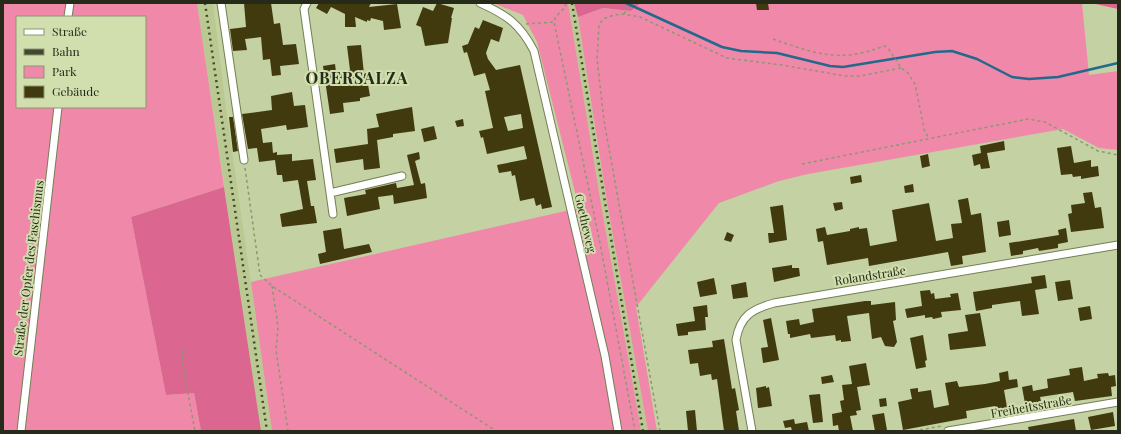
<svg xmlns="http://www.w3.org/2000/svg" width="1121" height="434" viewBox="0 0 1121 434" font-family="'Playfair Display',serif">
  <rect width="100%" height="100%" fill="#c4d1a2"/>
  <!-- built -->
  <path fill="#bac892" d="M197 3H213L227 116 272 431H261Z
    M568 3H574L578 17 607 202 648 431H641L619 310Z"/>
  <!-- green -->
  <path fill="#f088aa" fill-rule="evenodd" d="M3 3H197L224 187 131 217 166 395 194 393 201 431H3ZM17 17H145V107H17Z
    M493 3H568L601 204 641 431H272L251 282 579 208 537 42 523 15Z
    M641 3H1082L1089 75 1118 71V150L1099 148 1063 129 808 174 779 181 719 203 636 307 657 431H648L607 202 578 17 603 8 631 11Z"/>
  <!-- forest -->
  <path fill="#db668f" d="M574 3H641L631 11 603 8 578 17Z
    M1091 3H1118V9Z
    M224 187 261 431H201L194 393 166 395 131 217Z"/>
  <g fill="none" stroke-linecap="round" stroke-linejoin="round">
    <!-- stream -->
    <path stroke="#22698b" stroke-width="2.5" d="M626 3 722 47 741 51 777 53 830 66 843 67 935 52 952 51 977 59 1012 77 1029 79 1058 77 1118 63"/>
  </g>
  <!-- building -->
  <path fill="#413a0f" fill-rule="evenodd" d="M244 3H271L274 24 280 23 283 45 296 44 299 64 280 66 281 75 272 76 270 59 263 60 261 37 245 39 247 50 233 51 230 29 246 27Z
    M319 3H371L369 7 397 4 401 28 384 30 383 21 371 18 370 21 367 20V22L355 17 356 27H345V14L331 7 327 14 316 8Z
    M437 3 454 8 451 18H452L448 43 425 46 421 27 416 25 423 7 433 11Z
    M756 3H768L769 10H757Z
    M483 20 503 28 499 42 491 39 486 53 488 59 496 70 520 65 552 207 542 209 541 204 536 206 534 198 520 201 515 175 512 176 511 171 499 173 497 165 527 159 524 146 487 154 483 137 481 138 479 131 493 128 485 91 490 90 485 73 474 76 467 52 464 53 462 46 468 44 475 27 479 29ZM521 114 523 128 508 131 504 117Z
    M361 45 364 74 366 73 370 96 360 98V101L343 103 344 112 330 114 323 66 335 64 336 72 350 70 347 46Z
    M292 92 294 106 305 105 308 127 287 130 286 125 261 129 263 143 272 142 273 153 277 152V155L292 154V161L313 159 316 180 307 181 311 206H314L317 223 282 227 280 214 303 209 298 180 283 182 282 175H277L275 160 259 162 257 148 248 149 242 114 272 110 271 96Z
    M412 107 415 131 393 134V137L377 140 380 168 364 170 363 159 336 163 334 149 368 144 367 129 379 127 376 114Z
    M229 117H233L238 151 233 152Z
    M463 119 464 126 457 127 455 121Z
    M434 126 437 139 424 142 421 129Z
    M1004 141 1005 150 987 153 990 168 981 169 980 164 974 166 972 155 981 153 980 146Z
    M1071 146 1074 163 1091 160V167L1098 166 1099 176 1081 179V176L1073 177 1072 174 1061 175 1057 148Z
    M419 152 420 159 415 161 421 184 425 183 427 198 394 204 393 195 378 197 380 209 347 216 344 198 366 194 365 190 396 183 397 188 414 185 407 155Z
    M928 154 930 166 922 168 920 156Z
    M861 175 862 182 851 184 850 177Z
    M913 184 914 192 905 193 904 186Z
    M1092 192 1095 208 1101 207 1104 228 1071 232 1068 214 1072 213 1071 205 1085 203 1083 193Z
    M968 198 971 215 981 213 986 252 962 256 963 264 951 266 948 252 869 266 868 258 827 265 823 241 818 242 816 229 825 227 827 235 850 231V229L859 227V229L867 228 870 246 897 241 892 210 929 203 936 241 953 238 951 224 962 223 958 200Z
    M842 202 843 209 835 211 833 203Z
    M783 205 787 240 769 243 768 233H774L770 207Z
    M1009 220 1011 235 999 237 997 222Z
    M341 228 344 249 369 244 372 252 320 264 318 254 326 252 323 231Z
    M1066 228 1068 242 1058 244V248L1039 251 1038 248 1023 251V254L1011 256 1009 243 1059 235 1058 230Z
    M727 232 734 235 731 242 724 240Z
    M792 265V268H799L800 276 774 282 772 268Z
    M1045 275 1047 288 1035 290 1039 314 1022 316 1020 301 992 305V308L976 311 973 292 1032 283 1031 277Z
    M714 278 717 294 700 297 697 282Z
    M1070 280 1073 299 1058 301 1055 282Z
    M746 282 748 297 733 299 731 285Z
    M930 290 931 294 934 293 935 299 951 297 950 294 958 293 961 310 941 312 942 317 933 319 932 317 925 318V315L907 318 905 309 922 306 920 291Z
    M865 301H871V305L895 302 896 320 893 321 897 342 894 347 885 346 881 337 872 339 869 313 847 316 851 341 841 342V340L836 341 835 335 811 338 810 334 790 338V334H788L786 321 799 319 800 325 814 322 812 309Z
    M707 305 708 317H705L706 330 688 332V335L678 336 676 324 695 321 693 307Z
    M1090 306 1092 319 1080 321 1078 308Z
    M980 313 986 346 950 350 948 334 968 331 965 315Z
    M771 318 779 360 763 363 761 348 768 347 763 320Z
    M923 335 927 360 925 361 926 367 916 369 910 338Z
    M724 339 732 389 735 388 739 410 736 411 739 431H724L717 379 712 380 711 374 700 376 698 363 690 364 688 350 713 347 712 341Z
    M866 363 870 385 857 387 861 410 856 411 857 415 850 416 853 431H839L838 425 833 426 832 414 842 412 840 401 844 400 842 385 852 384 849 366Z
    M1082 367 1084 381 1098 378 1097 374 1108 373 1109 376 1115 375 1116 386 1111 387 1112 396 1075 401 1073 392 1040 397 1042 406 1026 409 1022 387 1032 385 1033 391 1048 388 1047 379 1070 375 1069 369Z
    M1008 371 1009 380 1017 379 1018 387 1004 390 1008 413 997 415 995 406 966 411 967 418 903 430 898 402 912 399 910 389 918 388V392L931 390 934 408 949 405 945 383 957 381 959 387 985 384 1000 381 999 373Z
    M832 375 834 382 822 384 821 377Z
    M766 386V388L769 387 772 406 758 408 756 388Z
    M820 394 823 422 813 423 809 395Z
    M886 398 887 406 880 407 879 399Z
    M695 410 697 431H688L686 411Z
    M1113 412 1115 426 1091 430 1088 417Z
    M884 413 887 430 875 431 872 415Z
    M794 419 795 424 807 422 809 431H792L791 427 785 428 783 421Z
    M1074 419 1076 431H1029L1028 427Z"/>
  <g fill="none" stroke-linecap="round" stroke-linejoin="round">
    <!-- minor casing -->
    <g stroke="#747f53" stroke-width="9">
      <path id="minor" d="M221 3 244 160
        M307 3 304 9 333 214
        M480 3C507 15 520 24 534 51L605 356 618 431
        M68 17 70 3
        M330 193 402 176
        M21 431 58 107
        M752 431 736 340C740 316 752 309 774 303L1118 245
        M948 431 1118 402"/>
    </g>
    <!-- path -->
    <path stroke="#8d9772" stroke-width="1.5" stroke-dasharray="3 3" stroke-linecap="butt" d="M566 3C564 12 555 14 554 22L600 243 635 431
      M624 14 629 3
      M526 24 554 22
      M773 39C796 47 822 57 846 55 859 55 872 50 885 46L888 48 901 68 908 73 915 84 925 133 930 138
      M802 164 1028 119 1045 122 1098 151 1118 155
      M245 168 260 275 272 286 496 431
      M272 286 278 327 276 350 288 431
      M182 350 184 372 195 431
      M660 431 604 121 597 58 599 25 603 19 614 15 624 14 640 17 727 58 782 65 845 76H860L901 68
      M914 431 942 426"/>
    <!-- minor -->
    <use href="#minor" stroke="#fff" stroke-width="7"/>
    <!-- rail -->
    <path stroke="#424831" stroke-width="2.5" stroke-dasharray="2 4" stroke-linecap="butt" d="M205 3 267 431
      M572 3 643 431"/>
  </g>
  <g text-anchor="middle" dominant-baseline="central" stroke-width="4" stroke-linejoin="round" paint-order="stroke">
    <!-- street labels -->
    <g font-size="12" fill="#262a18" stroke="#d1deae">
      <text transform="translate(586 223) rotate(77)">Goetheweg</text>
      <text transform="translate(28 268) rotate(-83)">Straße der Opfer des Faschismus</text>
      <text transform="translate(870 275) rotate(-9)">Rolandstraße</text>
      <text transform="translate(1031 406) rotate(-10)">Freiheitsstraße</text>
    </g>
    <!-- district labels -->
    <g font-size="16" font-weight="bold" letter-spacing="1" fill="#262a18" stroke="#d1deae">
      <text x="357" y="77">OBERSALZA</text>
    </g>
  </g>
  <!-- border -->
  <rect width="1121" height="434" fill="none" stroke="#262a18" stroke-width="8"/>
  <!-- legend -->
  <rect x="16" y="16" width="130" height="92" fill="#d1deae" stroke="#8d9672"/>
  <rect x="24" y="29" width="20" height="6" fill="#ffffff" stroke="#8d9672"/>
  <text x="52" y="36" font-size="12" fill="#262a18">Straße</text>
  <rect x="24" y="49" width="20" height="6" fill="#424831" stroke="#8d9672"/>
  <text x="52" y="56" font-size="12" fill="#262a18">Bahn</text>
  <rect x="24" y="66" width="20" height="12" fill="#f088aa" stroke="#8d9672"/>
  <text x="52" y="76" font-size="12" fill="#262a18">Park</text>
  <rect x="24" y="86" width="20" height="12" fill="#413a0f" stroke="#8d9672"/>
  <text x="52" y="96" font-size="12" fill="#262a18">Gebäude</text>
</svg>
